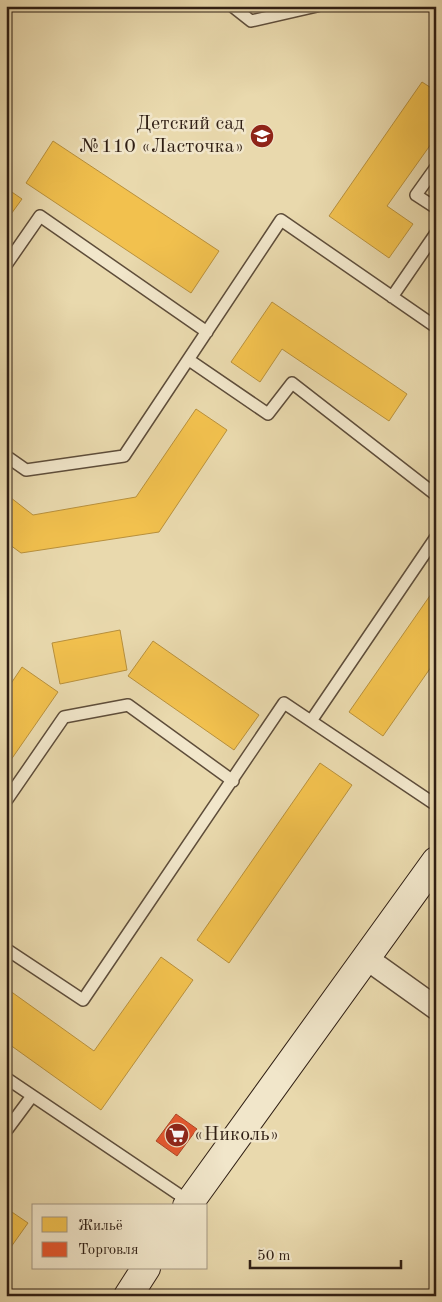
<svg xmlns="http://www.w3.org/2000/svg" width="442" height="1302" viewBox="0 0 442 1302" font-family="'Old Standard TT',serif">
  <rect width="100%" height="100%" fill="#e9d9ad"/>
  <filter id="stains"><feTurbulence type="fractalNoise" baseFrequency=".004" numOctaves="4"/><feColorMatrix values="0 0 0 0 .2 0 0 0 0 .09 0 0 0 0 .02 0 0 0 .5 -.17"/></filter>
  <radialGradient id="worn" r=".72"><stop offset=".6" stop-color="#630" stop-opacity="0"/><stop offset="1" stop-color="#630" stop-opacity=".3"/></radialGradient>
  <!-- homes -->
  <path fill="#f2c14e" stroke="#b8903c" d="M422 82 436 91V137L387 206 413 224 389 258 329 216Z
    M53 141 219 251 191 293 26 183Z
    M6 188 22 199 6 221Z
    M272 302 407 394 389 421 282 349 260 382 231 362Z
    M196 409 227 430 159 532 21 553 6 542V494L33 515 136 497Z
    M436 587V660L383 736 349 712Z
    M120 630 127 670 60 684 52 643Z
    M153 641 259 715 234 750 128 676Z
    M22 667 58 692 6 767V691Z
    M320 763 352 785 229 963 197 940Z
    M161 957 193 980 101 1110 6 1042V988L94 1051Z
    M6 1208 28 1223 6 1254Z"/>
  <!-- shops -->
  <path fill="#e4572e" stroke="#ae4626" d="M176 1114 197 1129 177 1156 156 1141Z"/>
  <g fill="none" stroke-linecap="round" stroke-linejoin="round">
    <!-- service casing -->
    <g stroke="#5e4d3a" stroke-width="14">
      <path id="service" d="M232 6 251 21 317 6
        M436 167 416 195 436 208
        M6 265 40 216 207 332
        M392 297 436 233
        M189 360 268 414 292 383 436 495
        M6 456 26 470 124 456 281 220 436 327
        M311 721 436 537
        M6 801 64 717 128 705 233 781
        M6 949 83 1000 284 703 436 805
        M6 1078 190 1202
        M6 1131 32 1096"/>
    </g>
    <!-- minor casing -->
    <g stroke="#5e4d3a" stroke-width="25">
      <path id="minor" d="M366 958 436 1008"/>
    </g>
    <!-- secondary casing -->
    <g stroke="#2f1e13" stroke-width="30">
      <path id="secondary" d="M187 1206 436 861
        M128 1296 146 1268"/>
    </g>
    <!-- service -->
    <use href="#service" stroke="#f1e6ca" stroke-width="11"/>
    <!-- minor -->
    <use href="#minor" stroke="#f1e6ca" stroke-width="22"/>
    <!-- secondary -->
    <use href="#secondary" stroke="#f1e6ca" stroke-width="28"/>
  </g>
  <!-- icons -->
  <defs>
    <g id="school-disc" transform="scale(1.25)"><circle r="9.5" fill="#8f2418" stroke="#f1e6ca"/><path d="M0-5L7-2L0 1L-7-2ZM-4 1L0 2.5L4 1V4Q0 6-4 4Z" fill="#fff"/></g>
    <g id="supermarket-disc" transform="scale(1.25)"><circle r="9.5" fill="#8f2418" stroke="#f1e6ca"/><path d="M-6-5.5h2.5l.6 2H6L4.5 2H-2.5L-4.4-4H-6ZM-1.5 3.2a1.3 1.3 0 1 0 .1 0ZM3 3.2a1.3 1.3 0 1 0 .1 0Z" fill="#fff"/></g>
  </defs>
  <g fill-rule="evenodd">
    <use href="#school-disc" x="262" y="136"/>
    <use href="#supermarket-disc" x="177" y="1135"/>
  </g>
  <g text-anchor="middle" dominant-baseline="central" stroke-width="5" stroke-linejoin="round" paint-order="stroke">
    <!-- poi labels -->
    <g font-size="20" fill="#2f1e13" stroke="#f1e6ca" text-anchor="end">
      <text x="244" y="124">Детский сад<tspan x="244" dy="23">№110 «Ласточка»</tspan></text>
      <text x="194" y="1135" text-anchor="start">«Николь»</text>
    </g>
  </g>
  <!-- margin -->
  <rect width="442" height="1302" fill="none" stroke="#e9d9ad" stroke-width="25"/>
  <rect x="8" y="8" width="427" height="1287" fill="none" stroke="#2f1e13" stroke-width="2.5"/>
  <rect x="12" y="12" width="417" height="1277" fill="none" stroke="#2f1e13"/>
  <!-- legend -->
  <rect x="32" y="1204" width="175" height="65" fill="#f1e6ca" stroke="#a39681"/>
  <rect x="42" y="1217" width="25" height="15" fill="#f2c14e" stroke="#a39681"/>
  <text x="78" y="1230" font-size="15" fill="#2f1e13">Жильё</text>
  <rect x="42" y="1242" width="25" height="15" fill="#e4572e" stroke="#a39681"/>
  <text x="78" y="1254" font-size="15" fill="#2f1e13">Торговля</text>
  <!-- scale -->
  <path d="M250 1260v8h151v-8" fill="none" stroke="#2f1e13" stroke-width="2.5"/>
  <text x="257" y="1260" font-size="15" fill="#2f1e13" stroke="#f1e6ca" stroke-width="4" paint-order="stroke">50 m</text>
  <rect width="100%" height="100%" filter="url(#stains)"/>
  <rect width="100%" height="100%" fill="url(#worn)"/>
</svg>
